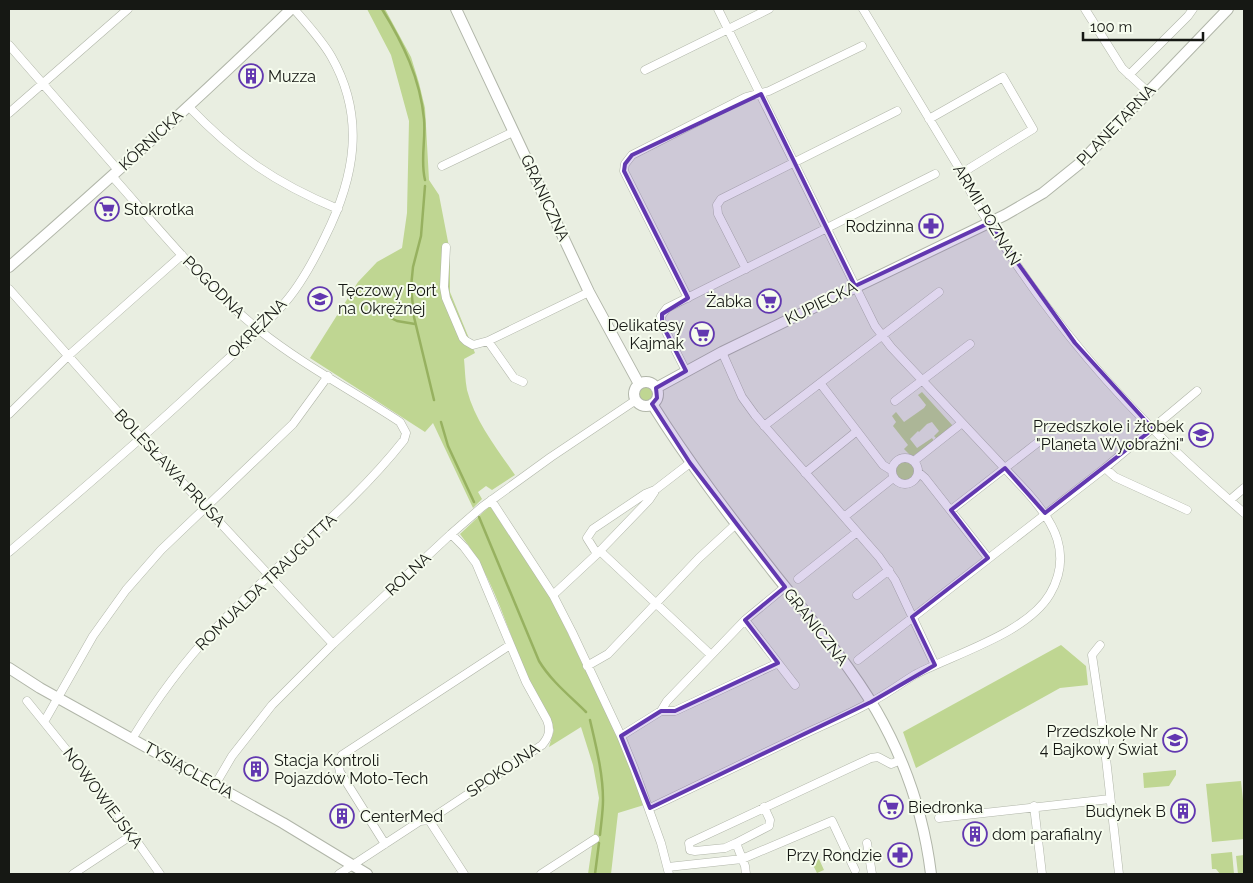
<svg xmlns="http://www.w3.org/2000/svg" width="1253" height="883" viewBox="0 0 1253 883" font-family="Raleway,sans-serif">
  <rect width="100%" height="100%" fill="#e9eee1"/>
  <!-- green -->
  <path fill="#bfd692" d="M367 9H385L411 57 419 83 425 108 429 180 439 195 450 252V292L475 353 464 359C465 369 465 380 467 390 475 421 497 449 515 475L492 490 486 486 478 492 482 499 473 508 433 423 425 432 310 358 358 282 377 262 402 248 407 213 409 121 391 55Z
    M639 394a7 7 0 1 1 14 0a7 7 0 1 1-14 0Z
    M922 392 953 426 937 439 934 436 939 431 932 422 927 424 919 432 918 431 910 439 917 448 932 438 934 441 913 456 909 454 904 449 908 445 893 426 896 422 892 416 896 412 904 422 924 408 926 405 918 395Z
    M893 471a11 11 0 1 1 22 0a11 11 0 1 1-22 0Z
    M490 506 551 598 618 738 644 805 618 813 611 874H588L599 798 593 765 581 727 549 747 554 730C546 714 536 698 529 682 508 632 494 576 460 534Z
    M1061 645 1086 666 1088 685 1060 688 916 768 903 732Z
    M1176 770V775L1169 786 1144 788 1143 773Z
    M1241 781 1244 809V839L1212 842 1206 784Z
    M1232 852 1234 874H1220L1216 869H1212L1211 854Z
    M1244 855V874H1238L1236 856Z
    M819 859 824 870 817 873 812 863Z"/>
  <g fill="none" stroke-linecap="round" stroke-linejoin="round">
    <!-- stream -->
    <path stroke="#97b160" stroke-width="2.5" d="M382 9C403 43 420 78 424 119 426 140 420 160 425 180
      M425 186 421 236 413 267 411 287 414 317 434 400
      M391 318 397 321 415 324
      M441 422 448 446 474 502
      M479 517 539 661C551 681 570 696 586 712
      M590 720C596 746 603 773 603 800 603 812 601 824 600 835
      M595 874 599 843"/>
    <!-- minor casing -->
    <g stroke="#b1b6a9" stroke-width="9">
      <path id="minor" d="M863 9 962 173C974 204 994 230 1012 258 1056 323 1106 384 1163 439 1189 465 1217 489 1244 513
        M1085 9 1122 68 1148 92
        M9 45 118 170
        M645 70 769 9
        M1129 75 1188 16 1193 9
        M188 106C235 155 275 183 338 209
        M9 113 128 9
        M929 119 1003 77 1033 129 962 173
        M442 166 513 132
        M112 176C159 229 204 285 259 330 303 365 353 391 400 422L406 433 404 440C348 511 275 564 214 630 183 663 156 700 132 739
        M446 247 444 287 446 298 463 338 466 341 473 345 488 341 589 292
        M746 269 718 214 717 205 721 199 897 111
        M9 289 142 439 333 644
        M688 298 624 171 625 164 632 155 746 97 769 91 862 46
        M488 341 514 378 523 382
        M722 352 742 397 755 415 879 557 895 580 935 665
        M686 371 662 324 661 316 667 308 935 174
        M820 383 883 465 891 470
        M895 401 970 344
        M9 414 68 356 182 255
        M764 426 939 292
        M892 471a13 13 0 1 1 26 0a13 13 0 1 1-26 0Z
        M914 461 962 423
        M1105 468 1115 477 1187 510
        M918 472 925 478 988 558
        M805 473 857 431
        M491 500 553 595 572 632 621 736 634 768 661 843 669 874
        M1230 500 1244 488
        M951 510 1041 440
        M844 517 893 478
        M600 551 711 655
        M9 552C71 499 134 446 194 390 223 363 254 337 281 307 299 288 314 260 325 237 355 177 366 117 331 56 321 39 307 24 294 9
        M597 554 587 538 593 529 645 494 655 490 690 463
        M798 579 857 532
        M553 595 597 554 649 500 655 491
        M857 595 889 570
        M1100 645 1092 655 1102 723 1119 874
        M858 660 1105 468 1197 391
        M778 663 795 685
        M587 666 608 654 699 558 736 524
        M27 701 44 722
        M661 711H675L778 663 745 620
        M621 736 661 711 667 701 745 620 785 587
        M215 785 232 756 272 705 333 644 451 534 482 507 551 457 636 400
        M1034 806 1042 874
        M650 808C700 784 750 760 800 736 823 725 848 715 871 702 887 694 901 683 916 674 957 653 1027 633 1050 594 1073 554 1054 522 1027 492L891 347 875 326 718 9
        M939 818 1110 799
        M429 820 464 874
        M736 843 769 826 770 820 764 807
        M867 843 872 874
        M385 844 340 772C338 765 338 761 342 755L510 645
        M668 867 742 859 832 821 855 870
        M73 874 132 835
        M160 874 114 809 44 722 93 636 126 590 161 550 293 424 328 376
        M339 874 420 821 429 820 542 745C549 737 551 730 547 720L526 682 476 563 464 547 451 534
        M541 874 595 839
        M746 874 745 866 736 843 725 848 695 851 690 850 689 843 871 758 878 757 891 764 901 760"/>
    </g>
    <!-- tertiary casing -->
    <g stroke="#b1b6a9" stroke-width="12">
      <path id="tertiary" d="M456 9 589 292 639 384
        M9 267C105 183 200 98 291 9
        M634 394a12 12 0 1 1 24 0a12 12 0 1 1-24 0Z
        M656 388 722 352 1005 215 1043 193 1079 164 1228 9
        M652 404C689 463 731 518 774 573 809 617 847 661 876 710 905 760 924 817 931 874
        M9 668 40 688 283 823 367 874"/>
    </g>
    <!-- minor -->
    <use href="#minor" stroke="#fff" stroke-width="8"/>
    <!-- tertiary -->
    <use href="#tertiary" stroke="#fff" stroke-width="10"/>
  </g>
  <!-- marked area -->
  <path fill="#6238b0" fill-opacity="0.2" stroke="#6238b0" stroke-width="4" stroke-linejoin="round" d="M761 94 855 286 989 223 1075 343 1153 429 1045 513 1005 468 951 510 988 558 912 617 935 665 871 702 650 808 621 736 661 711H675L778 663 745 620 785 587 690 463 652 404 657 398 656 388 686 371 662 324V314L688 298 624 171 625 164 632 155Z"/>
  <!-- icons -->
  <defs>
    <g id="building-ring" transform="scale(1.25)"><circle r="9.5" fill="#f6fcee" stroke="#6238b0" stroke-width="1.5"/><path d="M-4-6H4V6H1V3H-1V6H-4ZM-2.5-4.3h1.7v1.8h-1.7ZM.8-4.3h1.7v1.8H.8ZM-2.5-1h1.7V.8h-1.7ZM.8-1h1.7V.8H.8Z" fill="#6238b0"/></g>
    <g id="supermarket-ring" transform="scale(1.25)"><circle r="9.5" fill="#f6fcee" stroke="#6238b0" stroke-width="1.5"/><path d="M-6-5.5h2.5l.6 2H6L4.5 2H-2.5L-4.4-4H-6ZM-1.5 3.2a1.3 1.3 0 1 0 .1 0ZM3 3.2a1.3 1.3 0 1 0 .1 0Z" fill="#6238b0"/></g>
    <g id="pharmacy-ring" transform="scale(1.25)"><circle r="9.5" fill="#f6fcee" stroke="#6238b0" stroke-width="1.5"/><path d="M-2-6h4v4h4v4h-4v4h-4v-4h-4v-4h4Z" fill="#6238b0"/></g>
    <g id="school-ring" transform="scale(1.25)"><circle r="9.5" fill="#f6fcee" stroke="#6238b0" stroke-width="1.5"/><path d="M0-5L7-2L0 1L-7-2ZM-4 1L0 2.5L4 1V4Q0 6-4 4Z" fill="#6238b0"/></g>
  </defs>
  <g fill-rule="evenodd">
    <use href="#building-ring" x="251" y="76"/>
    <use href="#supermarket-ring" x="107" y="209"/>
    <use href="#pharmacy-ring" x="931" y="226"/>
    <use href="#school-ring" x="320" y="299"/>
    <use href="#supermarket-ring" x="769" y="301"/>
    <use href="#supermarket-ring" x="702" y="334"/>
    <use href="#school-ring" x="1201" y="435"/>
    <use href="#school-ring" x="1175" y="740"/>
    <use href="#building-ring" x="256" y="769"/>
    <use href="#supermarket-ring" x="891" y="807"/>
    <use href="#building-ring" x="1183" y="811"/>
    <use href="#building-ring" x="342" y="816"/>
    <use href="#building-ring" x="975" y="834"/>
    <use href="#pharmacy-ring" x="900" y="855"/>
  </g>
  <g text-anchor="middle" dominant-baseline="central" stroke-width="4" stroke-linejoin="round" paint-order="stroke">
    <!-- poi labels -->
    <g font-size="16" fill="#161814" stroke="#f6fcee" text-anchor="start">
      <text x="268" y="76">Muzza</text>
      <text x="124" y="209">Stokrotka</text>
      <text x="914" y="226" text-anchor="end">Rodzinna</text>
      <text x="338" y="290">Tęczowy Port<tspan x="338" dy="18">na Okrężnej</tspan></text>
      <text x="752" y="301" text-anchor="end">Żabka</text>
      <text x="684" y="325" text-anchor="end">Delikatesy<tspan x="684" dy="18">Kajmak</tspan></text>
      <text x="1184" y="426" text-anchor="end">Przedszkole i żłobek<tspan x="1184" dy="18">"Planeta Wyobraźni"</tspan></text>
      <text x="1158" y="731" text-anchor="end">Przedszkole Nr<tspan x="1158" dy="18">4 Bajkowy Świat</tspan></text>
      <text x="274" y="760">Stacja Kontroli<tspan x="274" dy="18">Pojazdów Moto-Tech</tspan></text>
      <text x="908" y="807">Biedronka</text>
      <text x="1166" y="811" text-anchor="end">Budynek B</text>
      <text x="360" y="816">CenterMed</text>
      <text x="992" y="834">dom parafialny</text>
      <text x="882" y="855" text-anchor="end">Przy Rondzie</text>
    </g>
    <!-- street labels -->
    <g font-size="16" fill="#161814" stroke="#f6fcee">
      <text transform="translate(1116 125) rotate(-46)">PLANETARNA</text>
      <text transform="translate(151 140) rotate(-43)">KÓRNICKA</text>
      <text transform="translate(545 198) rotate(65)">GRANICZNA</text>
      <text transform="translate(987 215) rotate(59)">ARMII POZNAŃ</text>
      <text transform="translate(214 287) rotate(45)">POGODNA</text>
      <text transform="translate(821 303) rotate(-26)">KUPIECKA</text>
      <text transform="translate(257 328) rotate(-45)">OKRĘŻNA</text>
      <text transform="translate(170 468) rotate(47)">BOLESŁAWA PRUSA</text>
      <text transform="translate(408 574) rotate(-43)">ROLNA</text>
      <text transform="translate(266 582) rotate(-44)">ROMUALDA TRAUGUTTA</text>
      <text transform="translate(816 627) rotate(52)">GRANICZNA</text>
      <text transform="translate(189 770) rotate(29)">TYSIĄCLECIA</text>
      <text transform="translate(503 770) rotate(-34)">SPOKOJNA</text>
      <text transform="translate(103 798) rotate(53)">NOWOWIEJSKA</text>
    </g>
  </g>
  <!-- border -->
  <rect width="1253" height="883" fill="none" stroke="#161814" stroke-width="20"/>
  <!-- scale -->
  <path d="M1083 32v8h120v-8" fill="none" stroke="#161814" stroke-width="2.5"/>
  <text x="1090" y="32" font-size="15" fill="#161814" stroke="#f6fcee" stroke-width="4" paint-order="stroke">100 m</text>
</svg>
